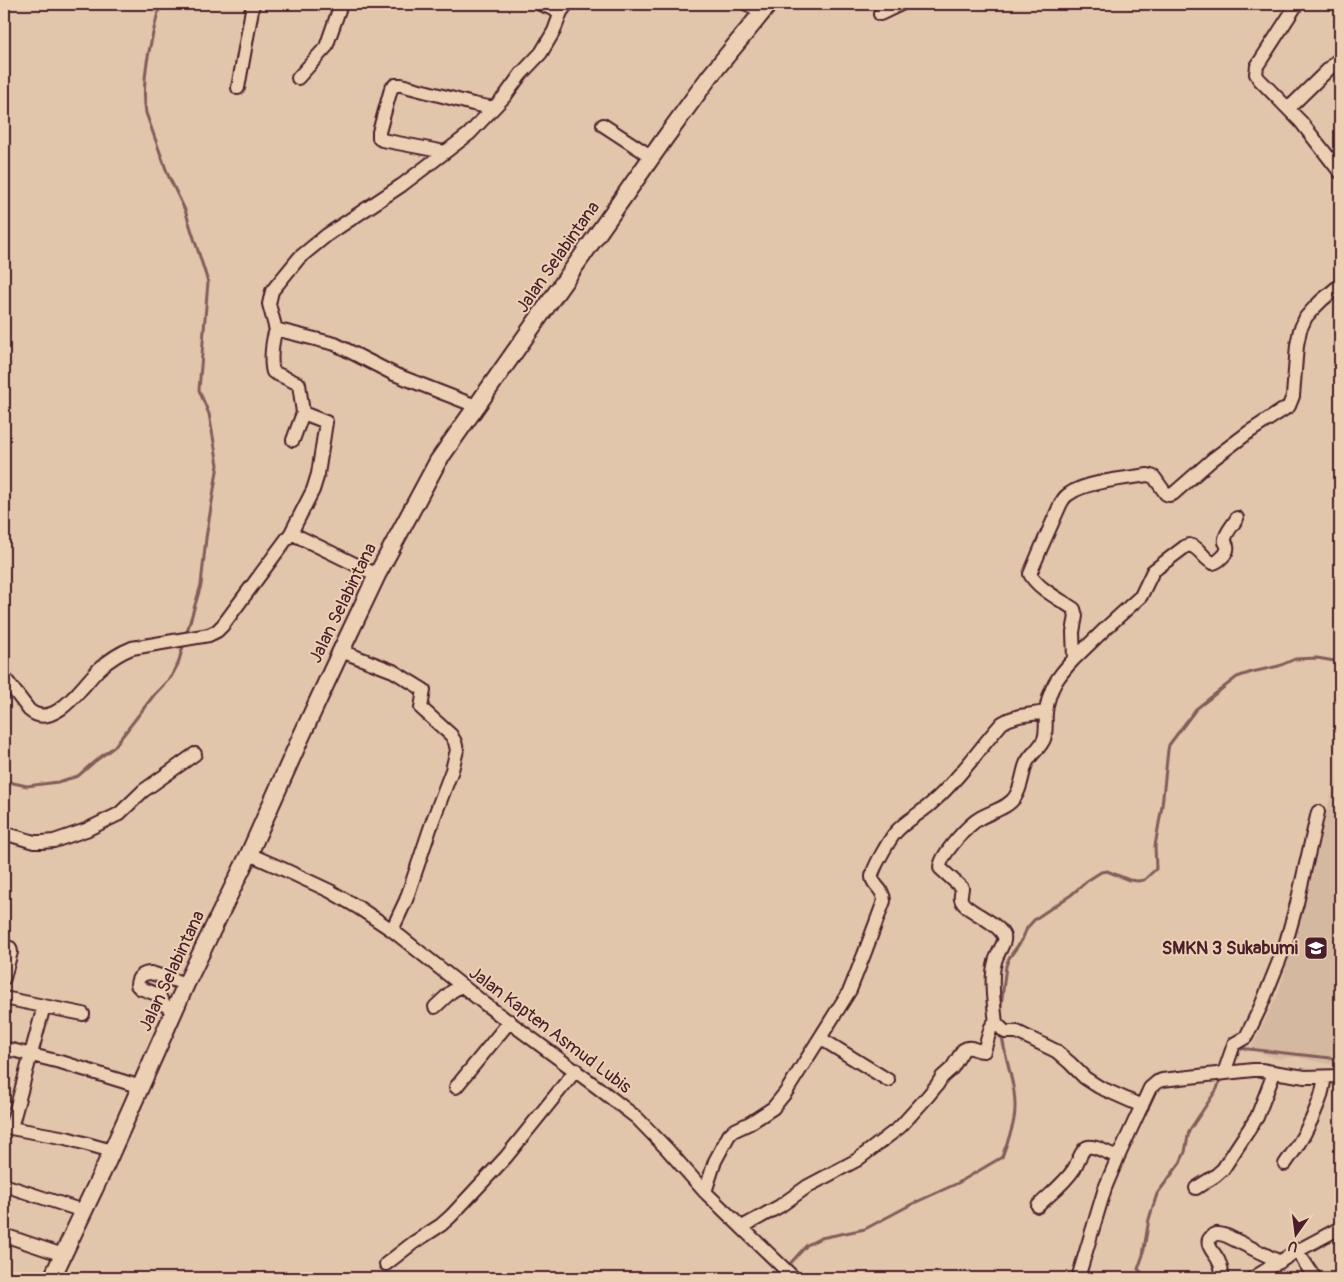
<svg xmlns="http://www.w3.org/2000/svg" width="1344" height="1282" viewBox="0 0 1344 1282" font-family="Pangolin,sans-serif">
  <rect width="100%" height="100%" fill="#e2c6ab"/>
  <filter id="ink" filterUnits="userSpaceOnUse"><feTurbulence type="fractalNoise" baseFrequency=".02" numOctaves="2"/><feDisplacementMap in="SourceGraphic" scale="10" xChannelSelector="R" yChannelSelector="G"/><feConvolveMatrix kernelMatrix="1 2 1 2 8 2 1 2 1" color-interpolation-filters="sRGB"/></filter>
  <g filter="url(#ink)">
    <!-- built -->
    <path fill="#d5b8a0" d="M1340 781V1066H1339L1295 1057 1279 1059 1250 1050 1279 992 1306 895 1325 816 1334 787Z"/>
    <g fill="none" stroke-linecap="round" stroke-linejoin="round">
      <!-- stream -->
      <path stroke="#825c5a" stroke-width="3" d="M160 4C152 39 140 76 146 113L168 175 185 210 208 282 199 390 209 414 218 465 206 538 201 585 186 635
        M4 781 27 786 58 782 78 776 94 762 114 747 154 695 171 677 178 664 184 643
        M1000 1014 1006 966 1009 958 1022 940 1027 928 1035 919 1071 895 1087 881 1101 872 1107 871 1129 880 1138 881 1144 880 1156 869 1155 846 1162 806 1168 750 1169 745 1196 709 1237 677 1252 672 1279 666 1295 659 1317 658 1340 662
        M1237 1049 1239 1048 1340 1059
        M787 1267 807 1245 821 1238 865 1229 912 1204 958 1183 1002 1157C1006 1145 1012 1132 1014 1119 1019 1090 1005 1063 1002 1035
        M778 1278 783 1272
        M1147 1278 1138 1269 1143 1255 1149 1219 1157 1194 1180 1163 1185 1152 1189 1131 1217 1089 1221 1076"/>
      <!-- minor casing -->
      <g stroke="#4a1f2b" stroke-width="16">
        <path id="minor" d="M540 4 561 12
          M747 4 762 12
          M1297 4 1257 66 1256 74 1259 79 1301 122 1340 172
          M880 14 901 4
          M298 78 326 47 341 4
          M238 88 253 4
          M1289 108 1340 58
          M603 125 652 157
          M445 152 382 140 379 138V132L391 89 395 85H401L473 104 494 108
          M276 330 269 304 272 291 299 258 327 235 402 185 469 134 505 96 521 74 541 53 554 31 561 12 567 4
          M303 413 299 384 273 372C270 362 272 340 276 330H279L335 344 394 374 476 406
          M291 533 313 490 318 474 326 422 303 413 293 440
          M341 651 393 671 424 690 421 708 451 735 455 742 457 750 452 770 433 820 406 900 392 930
          M1074 659 1107 627 1141 596 1153 571 1186 546 1189 545C1200 547 1203 559 1213 563 1218 562 1229 553 1227 546 1226 542 1224 544 1225 539 1226 532 1234 524 1237 518
          M4 677 29 710C54 732 84 683 99 669 109 660 119 653 132 648L209 635 217 631 223 625 291 533 377 575
          M4 833 34 842H42L54 841 86 830 119 814 143 791 195 754
          M249 854 283 869 330 891 359 908 392 930 485 1004 597 1087 637 1118 667 1149 705 1192 794 1278
          M4 947 10 948 11 952 4 978
          M4 998 83 1014
          M435 1007 451 992 462 985
          M174 1011 163 1004 159 995 140 988 137 985C137 977 143 973 151 973L186 984
          M820 1038 888 1080
          M4 1048 64 1063 141 1087
          M1224 1073 1234 1044 1246 1037 1261 1006 1285 946 1297 903 1318 812
          M456 1087 510 1021
          M1142 1106 1099 1087 1085 1078 1070 1063 1056 1051 1017 1032H1005L996 1023C994 1006 990 978 995 962 996 955 1006 942 1004 937 999 921 963 911 961 899 960 896 962 891 962 888L940 868C940 855 969 824 980 818 992 811 1008 808 1015 797 1022 787 1022 774 1026 764 1030 754 1040 749 1044 739 1047 731 1045 721 1046 712 1049 688 1058 676 1074 659L1073 632 1076 616 1074 609C1061 600 1037 588 1030 574L1041 548 1061 503C1063 500 1065 496 1069 494 1084 482 1128 478 1148 475L1154 477 1166 494 1169 495 1173 494 1213 459 1249 432 1289 406 1293 396 1297 345 1300 330 1306 317 1314 308 1322 300 1340 285
          M5 1127 66 1138 112 1151
          M11 1128 44 1006
          M1285 1164C1299 1145 1310 1126 1318 1104 1322 1096 1323 1086 1325 1077
          M4 1185 83 1211
          M1196 1188 1215 1176 1223 1169 1257 1117 1274 1073
          M705 1192 715 1161 729 1135 733 1131 750 1123 773 1108 786 1092 840 1006 850 990 865 952 884 901C884 889 873 886 872 877 871 871 890 839 895 833 906 820 922 813 934 801 960 778 979 749 1002 723 1016 714 1031 715 1046 712
          M1038 1206C1050 1194 1064 1184 1074 1169 1077 1164 1082 1148 1088 1147 1095 1145 1111 1155 1118 1157
          M742 1227 780 1206 808 1186 857 1160 900 1127 928 1096 937 1085 942 1077 952 1068 963 1050C971 1044 976 1052 984 1051L991 1027 993 1024 996 1023
          M4 1235 63 1255
          M1297 1251 1315 1278
          M386 1264 413 1243 441 1225 451 1216 506 1157 576 1070
          M1078 1278 1105 1188 1118 1157 1150 1088 1157 1082 1162 1080 1253 1070H1261L1305 1077 1340 1076
          M1222 1278C1222 1272 1222 1267 1219 1262 1217 1255 1203 1244 1211 1237 1215 1232 1221 1234 1227 1236L1280 1262
          M1253 1278 1297 1251 1340 1228"/>
      </g>
      <!-- tertiary casing -->
      <g stroke="#4a1f2b" stroke-width="20">
        <path id="tertiary" d="M52 1278 108 1160 186 984 249 854 301 737 341 651 377 575 438 461 665 138 710 76 769 4"/>
      </g>
      <!-- minor -->
      <use href="#minor" stroke="#ecd0b3" stroke-width="12"/>
      <!-- tertiary -->
      <use href="#tertiary" stroke="#ecd0b3" stroke-width="16"/>
    </g>
  </g>
  <!-- icons -->
  <defs>
    <g id="school-square" transform="scale(1.25)"><rect x="-9" y="-9" width="18" height="18" rx="4" fill="#4a1f2b" stroke="#ecd0b3"/><path d="M0-5L7-2L0 1L-7-2ZM-4 1L0 2.5L4 1V4Q0 6-4 4Z" fill="#fff"/></g>
  </defs>
  <g fill-rule="evenodd">
    <use href="#school-square" x="1316" y="948"/>
  </g>
  <g text-anchor="middle" dominant-baseline="central" stroke-width="4" stroke-linejoin="round" paint-order="stroke">
    <!-- street labels -->
    <g font-size="18" fill="#4a1f2b" stroke="#ecd0b3">
      <text transform="translate(558 257) rotate(-55)">Jalan Selabintana</text>
      <text transform="translate(343 603) rotate(-64)">Jalan Selabintana</text>
      <text transform="translate(172 971) rotate(-65)">Jalan Selabintana</text>
      <text transform="translate(550 1030) rotate(37)">Jalan Kapten Asmud Lubis</text>
    </g>
    <!-- poi labels -->
    <g font-size="18" font-weight="bold" fill="#4a1f2b" stroke="#ecd0b3" text-anchor="end">
      <text x="1298" y="948">SMKN 3 Sukabumi</text>
    </g>
  </g>
  <!-- margin -->
  <rect width="1344" height="1282" fill="none" stroke="#ecd0b3" stroke-width="20"/>
  <rect x="10" y="10" width="1324" height="1262" fill="none" stroke="#4a1f2b" stroke-width="2" filter="url(#ink)"/>
  <!-- north arrow -->
  <g transform="translate(1296 1234) rotate(194)" stroke="#ecd0b3" stroke-width="4" paint-order="stroke">
  <path d="M0-4L9 19L0 12L-9 19Z" fill="#4a1f2b"/>
  <text y="-8" font-size="14" font-weight="bold" text-anchor="middle" fill="#4a1f2b">U</text>
  </g>
</svg>
